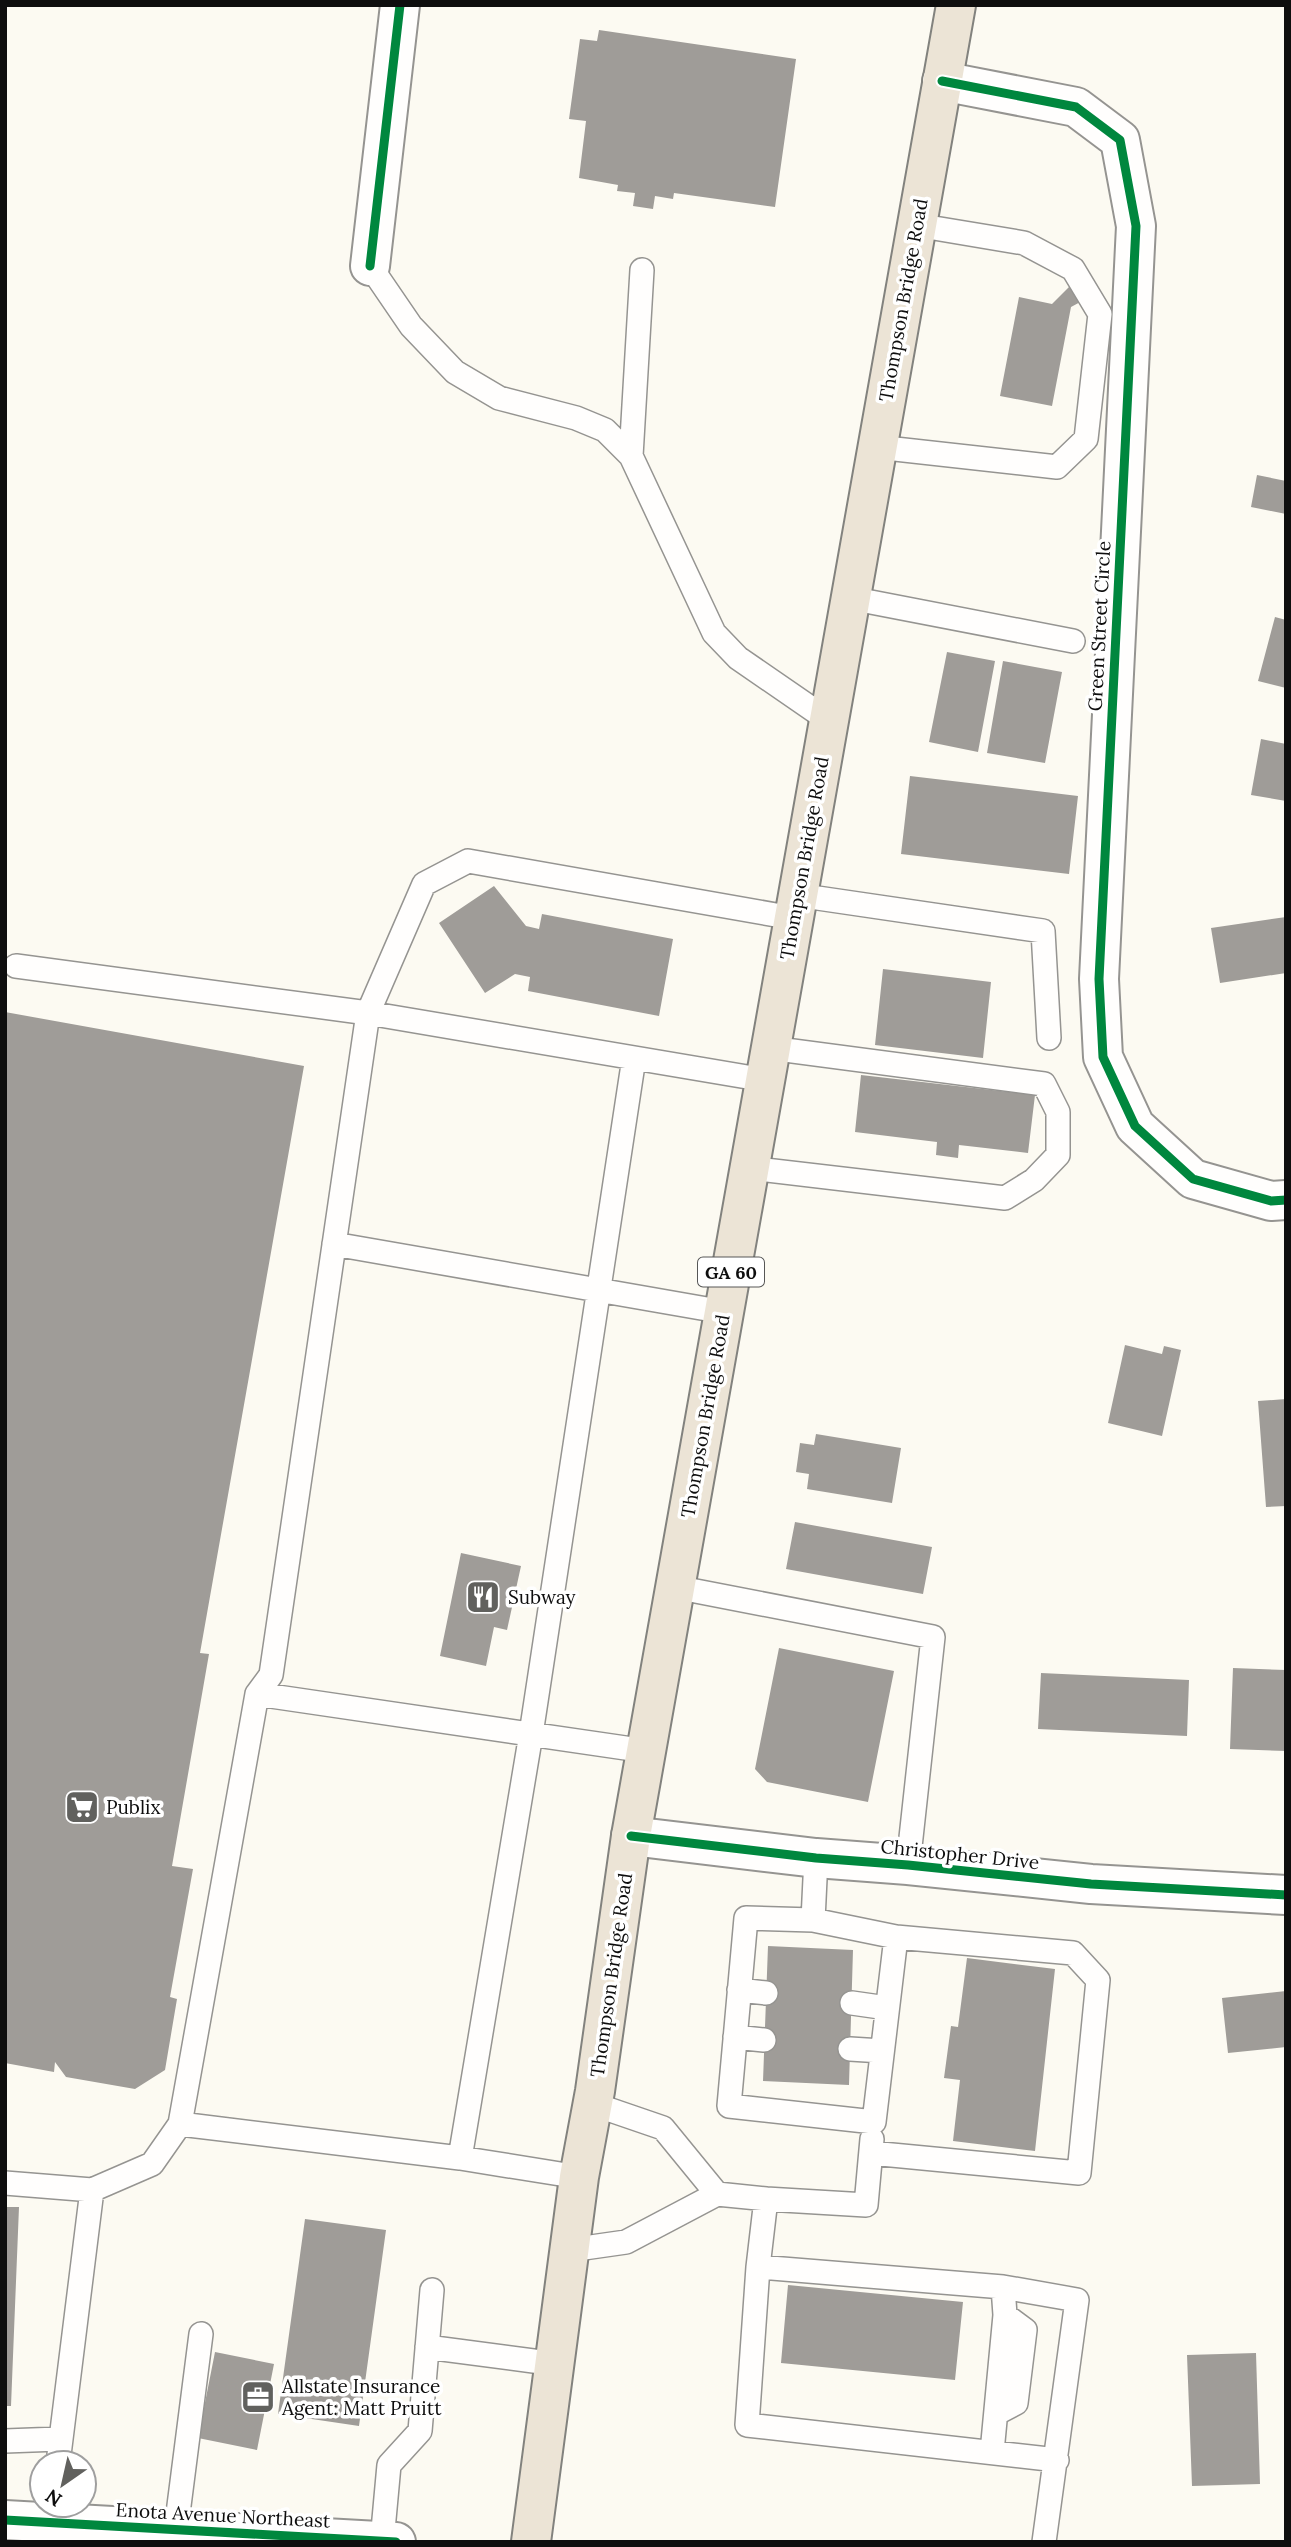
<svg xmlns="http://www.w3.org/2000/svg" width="1291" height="2547" viewBox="0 0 1291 2547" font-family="Lora,serif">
  <rect width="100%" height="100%" fill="#fcfaf2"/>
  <!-- building -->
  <path fill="#9f9c98" d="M599 30 796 59 775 207 674 193 673 199 655 196 653 209 633 206 635 193 617 191 618 185 579 178 586 121 569 119 580 39 597 41Z
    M1074 282 1084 300 1071 307 1052 406 1000 396 1019 297 1052 304Z
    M1257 475 1286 481V514L1251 507Z
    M1275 617 1286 620V688L1258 681Z
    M947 652 995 661 978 752 929 742Z
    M1003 661 1062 672 1045 763 987 753Z
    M1261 739 1286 744V801L1251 795Z
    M910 776 1078 796 1069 874 901 854Z
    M494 886 526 926 539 929 542 914 673 939 659 1016 528 991 530 977 515 974 485 993 439 923Z
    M1286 917V973L1220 983 1211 928Z
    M883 969 991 982 983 1058 875 1045Z
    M5 1012 304 1066 200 1653 209 1654 172 1866 193 1869 170 1997 177 1999 165 2070 135 2089 66 2077 55 2062 54 2072 5 2063Z
    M861 1075 1035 1095 1028 1153 959 1145 958 1158 936 1155 937 1142 855 1132Z
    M1125 1345 1162 1354 1164 1346 1181 1350 1162 1436 1108 1423Z
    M1286 1399V1506L1266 1507 1258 1401Z
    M816 1434 901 1448 892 1503 807 1489 809 1474 796 1472 800 1443 814 1445Z
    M795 1522 932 1547 923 1594 786 1569Z
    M461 1553 521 1566 507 1630 494 1627 486 1666 440 1656Z
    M779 1648 894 1671 868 1802 767 1782 755 1769Z
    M1233 1668 1286 1670V1751L1230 1749Z
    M1041 1673 1189 1680 1187 1736 1038 1729Z
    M768 1946 853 1950 849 2085 763 2081Z
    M967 1958 1055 1969 1035 2151 953 2141 960 2080 944 2078 951 2026 958 2027Z
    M1286 1991V2047L1228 2053 1222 1998Z
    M5 2207H19L11 2406H5Z
    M305 2219 386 2230 359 2426 278 2414Z
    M788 2285 963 2302 955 2380 781 2363Z
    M215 2352 274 2364 257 2450 198 2438Z
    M1256 2353 1260 2484 1192 2486 1187 2355Z"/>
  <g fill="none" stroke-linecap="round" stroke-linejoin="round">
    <!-- service casing -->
    <g stroke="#959491" stroke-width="26">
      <path id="service" d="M370 266 411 326 455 372 499 398 576 418 605 430 631 456 714 633 738 658 828 720
        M877 447 1057 467 1086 439 1100 314 1073 269 1024 243 916 225
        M631 456 642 270
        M850 598 1073 641
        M797 895 1043 931 1049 1038
        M16 966 368 1013 424 884 468 861 793 918
        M749 1168 1005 1198 1034 1180 1058 1155V1112L1044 1084 770 1048
        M334 1244 724 1312
        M675 1587 933 1637 908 1865
        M257 1694 646 1751
        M746 1918 813 1920 896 1937 874 2122 729 2106Z
        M813 1920 816 1858
        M739 1990 766 1993
        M852 2003 887 2008
        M735 2037 764 2040
        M850 2049 882 2051
        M593 2104 663 2128 717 2194
        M180 2124 460 2158 579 2177
        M871 2153 1079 2173 1098 1980 1073 1953 896 1937
        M460 2158 531 1734 634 1058
        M5 2183 92 2190
        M766 2199 866 2205 872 2139
        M570 2250 626 2242 717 2194 766 2199 758 2267 747 2425 1057 2460
        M758 2267 1003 2287 1077 2300 1044 2542
        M427 2347 556 2364
        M997 2413 1016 2403 1025 2330 1005 2315
        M5 2441 59 2439
        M992 2452 1005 2315 1003 2287
        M58 2463 92 2190 152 2164 180 2124 257 1694 271 1675 368 1013 765 1080
        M176 2529 201 2334
        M382 2541 389 2465 420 2431 432 2290"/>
    </g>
    <!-- minor casing -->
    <g stroke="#959491" stroke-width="42">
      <path id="minor" d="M942 81 1076 107 1120 140 1136 226 1099 979 1103 1057 1135 1126 1193 1179 1271 1201 1286 1200
        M370 266 400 5
        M631 1836 816 1858 908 1865 1091 1884 1286 1895"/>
    </g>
    <!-- tertiary casing -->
    <g stroke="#959491" stroke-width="42">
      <path id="tertiary" d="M5 2520 396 2542"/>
    </g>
    <!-- trunk casing -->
    <g stroke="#82827e" stroke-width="42">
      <path id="trunk" d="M531 2542 579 2177 595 2091 631 1836 956 5"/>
    </g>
    <!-- service -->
    <use href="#service" stroke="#fffefd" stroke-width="23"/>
    <!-- minor -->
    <use href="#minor" stroke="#fffefd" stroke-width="38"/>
    <!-- tertiary -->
    <use href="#tertiary" stroke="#fffefd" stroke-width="38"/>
    <!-- trunk -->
    <use href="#trunk" stroke="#ece4d6" stroke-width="38"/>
    <!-- cycleway casing -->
    <g stroke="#fff" stroke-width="13">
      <path id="cycleway" d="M942 81 1076 107 1120 140 1136 226 1099 979 1103 1057 1135 1126 1193 1179 1271 1201 1286 1200
        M370 266 400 5
        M631 1836 816 1858 908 1865 1091 1884 1286 1895
        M5 2520 396 2542"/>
    </g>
    <!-- cycleway -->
    <use href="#cycleway" stroke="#00873e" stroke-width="9"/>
  </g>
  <!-- icons -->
  <defs>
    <g id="restaurant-square" transform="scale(1.75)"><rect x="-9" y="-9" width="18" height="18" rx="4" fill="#61615e" stroke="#fff"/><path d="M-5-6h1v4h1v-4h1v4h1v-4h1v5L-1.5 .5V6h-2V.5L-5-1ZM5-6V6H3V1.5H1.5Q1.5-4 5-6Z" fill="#fff"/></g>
    <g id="supermarket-square" transform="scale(1.75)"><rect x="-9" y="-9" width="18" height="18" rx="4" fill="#61615e" stroke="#fff"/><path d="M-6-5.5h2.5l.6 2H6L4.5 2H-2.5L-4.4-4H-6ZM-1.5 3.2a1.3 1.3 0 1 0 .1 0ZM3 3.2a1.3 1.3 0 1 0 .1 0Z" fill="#fff"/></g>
    <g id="office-square" transform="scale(1.75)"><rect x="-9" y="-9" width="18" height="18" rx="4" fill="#61615e" stroke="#fff"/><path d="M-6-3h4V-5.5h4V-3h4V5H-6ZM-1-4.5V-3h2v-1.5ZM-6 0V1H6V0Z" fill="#fff"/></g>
  </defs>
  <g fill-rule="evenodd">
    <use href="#restaurant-square" x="483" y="1597"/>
    <use href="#supermarket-square" x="82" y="1807"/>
    <use href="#office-square" x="258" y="2397"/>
  </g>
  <g text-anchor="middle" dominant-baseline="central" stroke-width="7" stroke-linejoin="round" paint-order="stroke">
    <!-- shield labels -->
    <rect fill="#fff" stroke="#565656" stroke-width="2" x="698" y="1257.5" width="66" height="29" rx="5"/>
    <g font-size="18" font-weight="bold" fill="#0e0e0e">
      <text x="731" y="1272">GA 60</text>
    </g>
    <!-- street labels -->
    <g font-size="19" fill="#0e0e0e" stroke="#fff">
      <text transform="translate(903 300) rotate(-80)">Thompson Bridge Road</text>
      <text transform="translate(1099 626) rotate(-87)">Green Street Circle</text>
      <text transform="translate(804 858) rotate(-80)">Thompson Bridge Road</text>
      <text transform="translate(705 1416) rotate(-80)">Thompson Bridge Road</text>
      <text transform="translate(960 1854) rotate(6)">Christopher Drive</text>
      <text transform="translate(611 1975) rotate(-82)">Thompson Bridge Road</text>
      <text transform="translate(223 2515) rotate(3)">Enota Avenue Northeast</text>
    </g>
    <!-- poi labels -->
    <g font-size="19" fill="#0e0e0e" stroke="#fff" text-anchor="start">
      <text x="508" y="1597">Subway</text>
      <text x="106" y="1807">Publix</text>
      <text x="282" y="2386">Allstate Insurance<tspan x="282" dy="22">Agent: Matt Pruitt</tspan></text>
    </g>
  </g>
  <!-- border -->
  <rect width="1291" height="2547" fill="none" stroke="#0e0e0e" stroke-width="14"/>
  <!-- north arrow -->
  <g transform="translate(63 2484) rotate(214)"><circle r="33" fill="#ffffff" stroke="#9f9f9f" stroke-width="2"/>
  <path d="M0-5L12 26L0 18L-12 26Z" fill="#61615e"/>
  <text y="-10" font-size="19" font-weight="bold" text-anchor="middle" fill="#0e0e0e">N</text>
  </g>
</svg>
